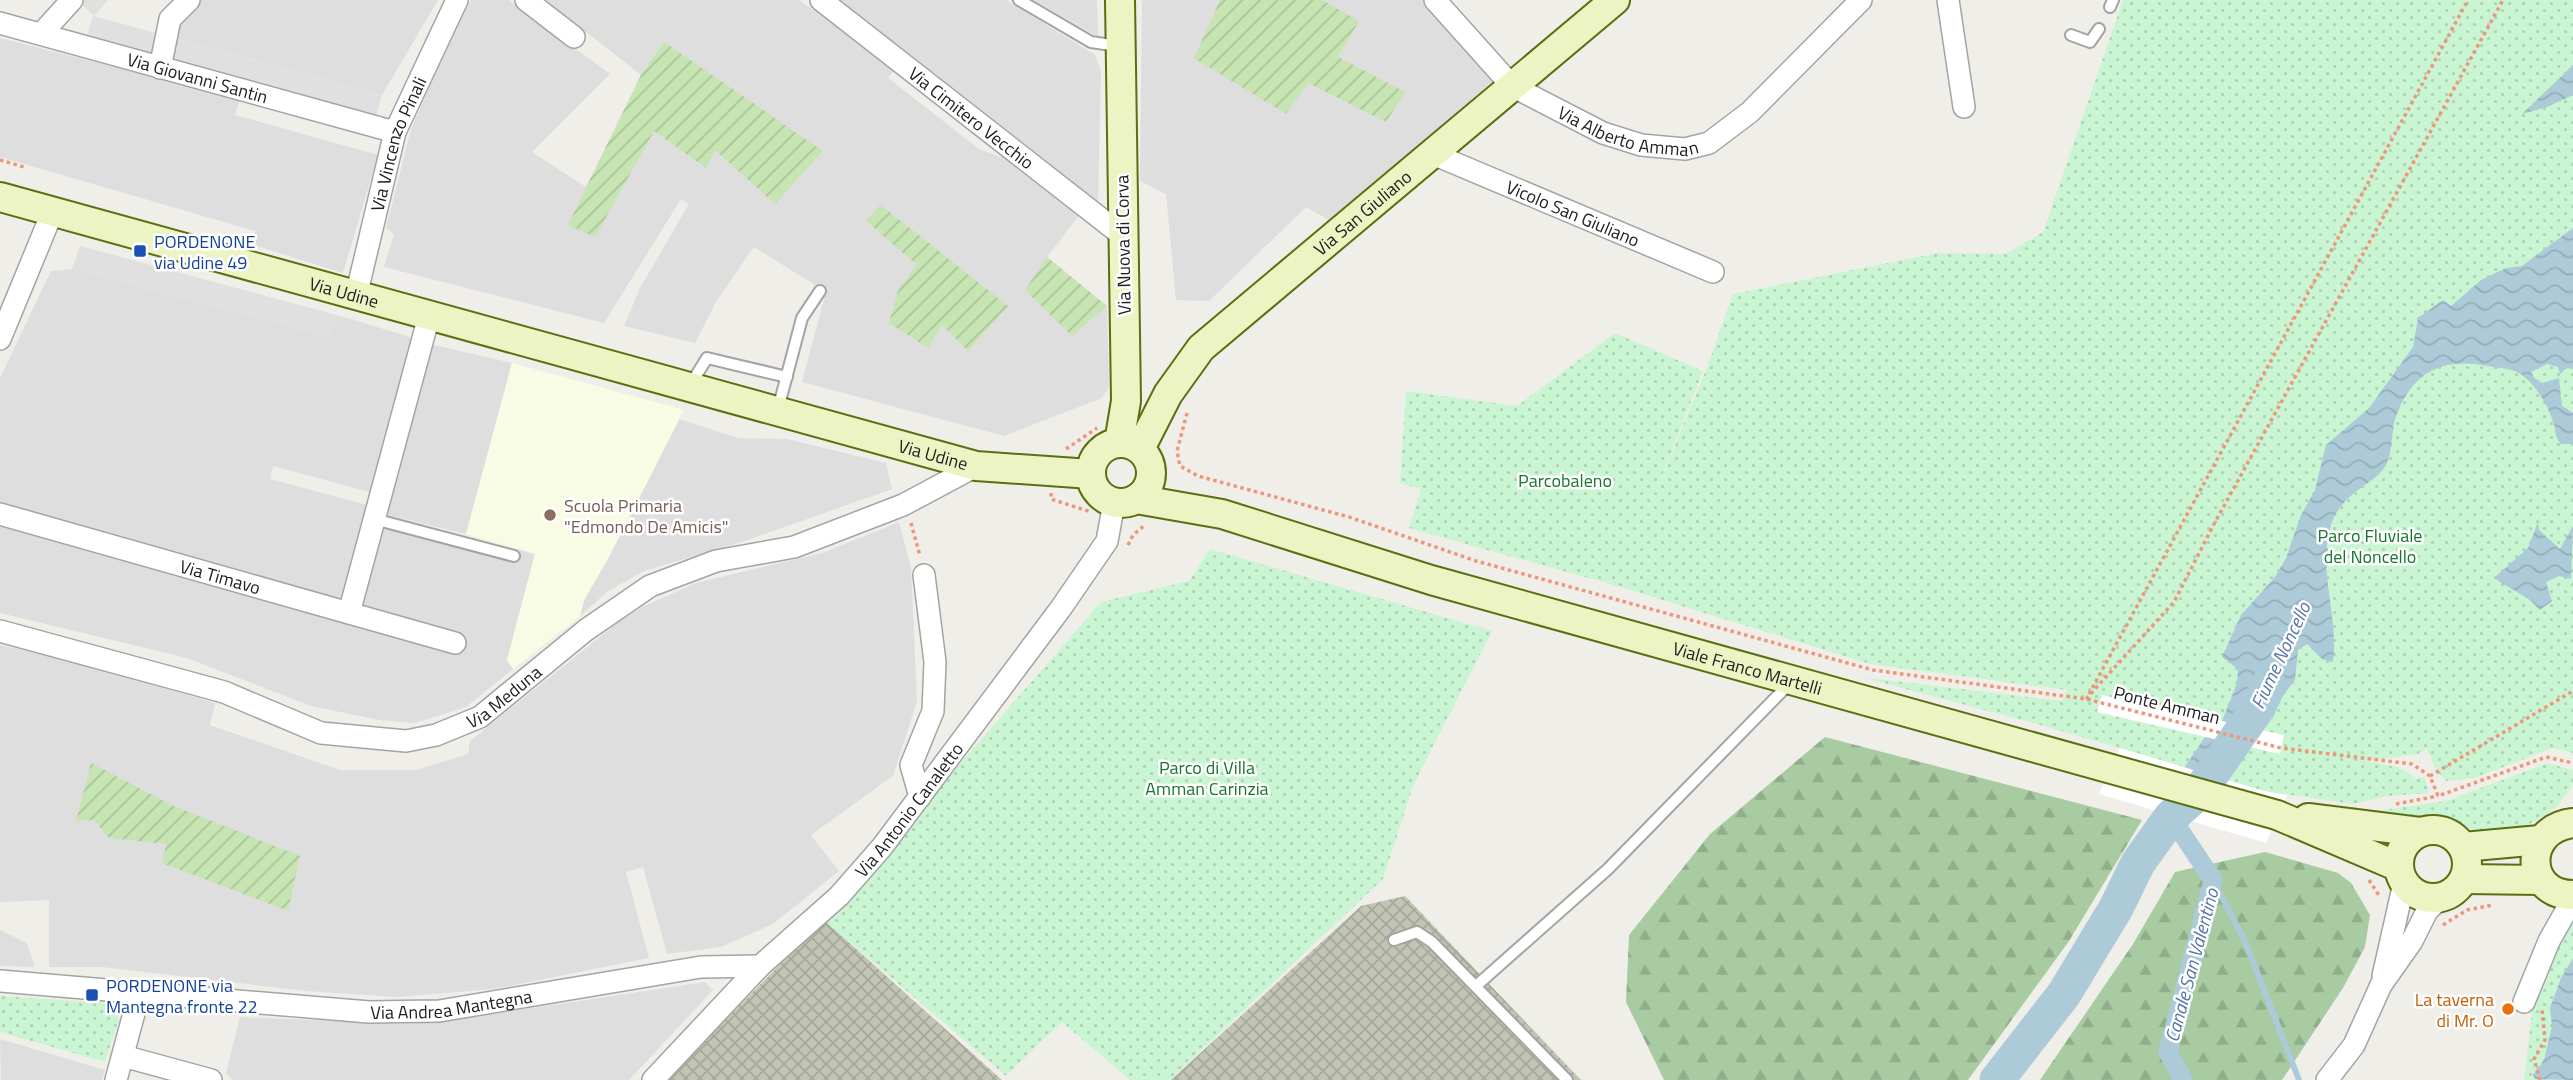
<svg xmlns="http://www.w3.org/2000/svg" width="2573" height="1080" viewBox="0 0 2573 1080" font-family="'Titillium Web',sans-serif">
  <defs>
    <pattern id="construction-cross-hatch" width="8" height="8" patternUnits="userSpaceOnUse" patternTransform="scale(1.75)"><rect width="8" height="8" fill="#c2c4b4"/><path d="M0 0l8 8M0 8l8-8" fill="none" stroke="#a6a89a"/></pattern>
    <pattern id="forest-firs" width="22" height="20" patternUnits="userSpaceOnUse" patternTransform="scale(1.75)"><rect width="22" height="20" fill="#a8cba1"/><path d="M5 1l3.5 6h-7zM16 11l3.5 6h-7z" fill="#90ae8a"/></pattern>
    <pattern id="park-dots" width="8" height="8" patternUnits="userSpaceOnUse" patternTransform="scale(1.75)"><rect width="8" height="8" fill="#caf5d3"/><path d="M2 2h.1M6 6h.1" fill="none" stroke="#add2b5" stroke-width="1.8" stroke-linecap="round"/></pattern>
    <pattern id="garden-furrows" width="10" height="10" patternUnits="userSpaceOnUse" patternTransform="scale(1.75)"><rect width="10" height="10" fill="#c6e5b3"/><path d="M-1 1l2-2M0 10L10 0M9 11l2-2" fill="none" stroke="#aac49a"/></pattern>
    <pattern id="water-waves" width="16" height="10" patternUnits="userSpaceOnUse" patternTransform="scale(1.75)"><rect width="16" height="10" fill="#adcad9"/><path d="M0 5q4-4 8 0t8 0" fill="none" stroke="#95adba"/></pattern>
  </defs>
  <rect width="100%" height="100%" fill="#f0eee8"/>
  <!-- residential -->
  <path fill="#dedede" d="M200 0H438L382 95 175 38 182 17Z
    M471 0H509L610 74 532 152 586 187 641 75 545 0H799L896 68 888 78 979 149 1000 157 1008 155 1082 212 1047 257 1107 306 1109 387 1102 398 1004 436 802 382 826 292 754 247 717 300 695 343 624 326 640 288 689 204 681 199 604 323 384 267 394 234 386 228 411 129 457 24Z
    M834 0H1006L1095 55 1101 71 1098 206Z
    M1034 0H1097L1098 37Z
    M1142 0H1425L1496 78 1331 221 1306 207 1209 301 1176 300 1166 194 1140 181Z
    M0 38 240 99 235 115 378 155 343 273 253 245 255 231 0 157Z
    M72 269 327 336 341 316 413 338 373 493 273 466 270 479 367 505 340 605 0 504V378L51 271Z
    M430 344 512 363 466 534 384 514Z
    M679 419 738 438 787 439 886 463 892 489 745 541 644 571 608 591 580 616 584 600 609 557Z
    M0 521 360 611 383 528 513 562 517 548 535 554 507 660 513 669 466 707 415 723 379 720 311 706 187 658 0 613Z
    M899 522 911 568 917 701 893 776 811 835 839 871 773 924 721 947 667 954 643 867 626 872 649 958 494 989 397 997 306 991 102 967H49V900L0 902V645L63 659 215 703 210 725 340 770H416L468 754 470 741 620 621 642 607 696 583 822 553Z
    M0 930 27 943 35 967 0 966Z
    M705 982 713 990 629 1080H233L226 1073 240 1017 405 1024 447 1021Z
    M0 1039 105 1070 102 1080H1Z"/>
  <!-- education -->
  <path fill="#f9fce5" d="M512 363 684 410 609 557 584 600 580 616 513 669 507 660 535 554 466 534Z"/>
  <!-- construction -->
  <path fill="url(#construction-cross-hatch)" d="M1405 896 1581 1080H1171L1361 906Z
    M824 920 1002 1080H666Z"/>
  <!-- forest -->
  <path fill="url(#forest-firs)" d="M1825 737 2142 820 2069 941 1968 1080H1664L1626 1002 1629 935 1710 834Z
    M2265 852 2338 873 2351 883 2370 915 2365 947 2343 988 2282 1080H2040L2133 944 2175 872Z"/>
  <!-- park -->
  <path fill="url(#park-dots)" d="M2123 0H2573V753L2552 748 2475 778 2447 781 2436 771 2427 748 2418 754 2365 761 2398 767 2416 778 2425 777 2429 793 2388 796 2353 804 2264 791 2048 727 1861 677 2062 701 2067 690 1870 664 1617 586 1409 528 1421 489 1400 483 1406 391 1517 406 1615 333 1703 371 1651 504 1708 365 1733 294 1938 253 2006 254 2043 232Z
    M1210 549 1492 631 1413 786 1383 879 1170 1080H1130L1062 1022 1006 1076 824 920 1101 602 1189 581Z
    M2548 763 2573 770V785L2557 807 2518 831 2481 833 2433 814 2399 819 2369 812 2446 801Z
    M2568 925H2573V1080H2524L2532 1011 2544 963Z
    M0 996 105 1003 116 1012 119 1019 105 1062 0 1032Z"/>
  <!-- garden -->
  <path fill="url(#garden-furrows)" d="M1220 0H1322L1359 21 1338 57 1405 92 1386 122 1308 83 1286 114 1194 58Z
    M664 42 823 151 775 204 715 150 706 168 654 131 595 237 568 225 641 75Z
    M881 205 1008 306 968 351 942 325 928 348 889 323 898 290 917 265 866 221Z
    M1047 257 1107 306 1072 336 1025 290Z
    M91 763 174 806 300 856 288 911 162 863 166 844 109 838 94 820 76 821Z"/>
  <!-- parking -->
  <path fill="#e0e0e0" d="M77 0H108L94 16 382 95 376 116 87 36 93 15Z
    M80 246 341 316 327 336 72 269Z"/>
  <!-- water -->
  <path fill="url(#water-waves)" d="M2573 65V95L2547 107 2522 114Z
    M2573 228V369L2566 368 2560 374 2558 367 2547 364 2531 372 2534 378 2542 383 2559 378 2562 406 2573 413V444H2561C2555 437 2556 433 2554 425 2549 406 2535 383 2519 373 2510 368 2497 368 2488 366 2445 358 2416 369 2398 411 2390 428 2394 447 2387 463 2377 485 2343 489 2331 525 2317 570 2339 617 2333 662L2322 659 2307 644 2298 650 2295 680 2257 729 2222 721 2237 683 2238 669 2222 657 2241 615 2275 577 2286 558 2301 515 2315 490 2326 445 2369 408 2413 347 2418 318 2443 300 2451 306 2481 280 2506 268 2522 266Z
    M2538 522 2539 530 2560 549 2573 526 2571 579 2559 576 2546 582 2552 601 2540 610 2530 600 2494 578 2528 548Z
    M2205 737 2247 747 2216 777 2184 768Z
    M2573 958V1080L2535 1079 2533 1075 2544 1060 2552 1026 2550 1008 2561 978Z"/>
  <!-- pier -->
  <path fill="#fff" d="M2102 695 2284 735 2280 754 2097 712Z
    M2120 748 2264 791 2287 795 2266 843 2099 794Z"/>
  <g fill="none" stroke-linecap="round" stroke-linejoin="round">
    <!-- stream -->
    <path stroke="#adcad9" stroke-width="6" d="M2213 880 2245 941 2299 1080"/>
    <!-- canal -->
    <path stroke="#adcad9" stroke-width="19" d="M2171 817 2213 880 2168 1052 2183 1080"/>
    <!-- river -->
    <path stroke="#adcad9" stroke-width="35" d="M1997 1080 2064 994 2116 908 2138 863 2171 817 2200 791 2259 706 2269 684"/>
    <!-- lane casing -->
    <g stroke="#a4a4a4" stroke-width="14">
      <path id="lane" d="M1019 0 1091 42 1118 46
        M2110 7 2113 0
        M2071 35 2090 42 2099 29
        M689 387 707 358 787 377
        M778 409 802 318 820 291
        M374 519 514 556
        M1394 940 1417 932 1432 942 1567 1080
        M1476 986 1608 869 1791 682"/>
    </g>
    <!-- street casing -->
    <g stroke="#a4a4a4" stroke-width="24">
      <g id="street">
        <path d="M526 0 574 37"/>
        <path id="s1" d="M821 0 1123 236"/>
        <path id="s2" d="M1435 0 1512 86 1603 133 1641 145 1685 149 1709 143 1750 112 1861 0"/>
        <path d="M1948 0 1964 107"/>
        <path id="s3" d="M0 23 395 132"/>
        <path d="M41 34 72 0"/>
        <path d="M160 68 170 19 189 0"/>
        <path id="s4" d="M1433 154 1713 272"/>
        <path id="s5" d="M356 296 395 132 457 0"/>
        <path d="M0 339 52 213"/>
        <path id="s6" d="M0 514 349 613 429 316"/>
        <path d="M349 613 455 643"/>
        <path id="s7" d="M0 631 224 692 321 733 406 741 436 735 480 717 586 630 650 586 716 561 794 547 903 505 976 466"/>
        <path d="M920 797 911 765 933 711 935 662 924 575"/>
        <path d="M2383 976 2404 883"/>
        <path id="s8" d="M0 981 369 1012 439 1011 701 967 760 966"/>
        <path d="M2524 1002 2549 941 2566 911"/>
        <path d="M123 1056 211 1080"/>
        <path d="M116 1080 140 991"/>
        <path id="s9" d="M653 1080 760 966 839 896 882 847 1061 608 1107 541 1114 503"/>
        <path d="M2327 1080 2354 1045 2381 985 2412 941 2427 911 2440 898"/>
      </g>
    </g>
    <!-- secondary casing -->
    <g stroke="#596f10" stroke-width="32">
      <g id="secondary">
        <path id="s10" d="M0 197 976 466 1091 474"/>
        <circle cx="1121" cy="473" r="30"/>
        <path d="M1119 443 1126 401 1120 0"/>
        <path id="s11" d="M1140 449 1168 394 1201 348 1615 0"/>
        <path id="s12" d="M1136 499 1222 514 1431 580 2277 815 2399 867"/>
        <path d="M2308 818 2420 832"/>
        <path d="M2573 823C2522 829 2524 895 2573 895"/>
        <circle cx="2433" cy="864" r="34"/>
        <path d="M2463 847 2540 840"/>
        <path d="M2464 879 2541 880"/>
      </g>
    </g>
    <!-- path -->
    <path stroke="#ed967c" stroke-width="3.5" stroke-dasharray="3.5 3.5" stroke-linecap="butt" d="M0 160 24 167
      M1187 413 1177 451 1180 466 1198 476 1349 517 1476 561 1873 670 2086 699 2281 748 2412 764 2430 776 2438 796 2546 757 2573 763
      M1066 449 1097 428
      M1051 493V499L1091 512
      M911 523 920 556
      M1128 545 1133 535 1145 525
      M2089 694 2468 0
      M2086 699 2174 602 2214 524 2503 0
      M2430 776 2573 691
      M2396 804 2438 796
      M2369 880 2380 897
      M2443 925 2467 910 2493 905
      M2540 1080 2534 1059 2545 1040 2542 1010"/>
    <!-- lane -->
    <use href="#lane" stroke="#fff" stroke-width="10"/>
    <!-- street -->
    <use href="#street" stroke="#fff" stroke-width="21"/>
    <!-- secondary -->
    <use href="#secondary" stroke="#ebf4c2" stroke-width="28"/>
  </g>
  <!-- markers -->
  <g fill="#1a4fb4" stroke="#fff" stroke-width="2.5">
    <rect x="133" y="244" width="14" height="14" rx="3.5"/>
    <rect x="85" y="988" width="14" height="14" rx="3.5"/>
  </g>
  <circle fill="#8d6e63" stroke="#fff" stroke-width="2.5" cx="550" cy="515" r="7"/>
  <circle fill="#e8710a" stroke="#fff" stroke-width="2.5" cx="2508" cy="1009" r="7"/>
  <g text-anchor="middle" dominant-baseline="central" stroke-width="5" stroke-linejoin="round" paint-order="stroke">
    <!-- street labels -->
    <g font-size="18" fill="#202020" stroke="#fff">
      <text stroke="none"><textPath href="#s3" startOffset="205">Via Giovanni Santin</textPath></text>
      <text stroke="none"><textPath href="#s1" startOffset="191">Via Cimitero Vecchio</textPath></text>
      <text stroke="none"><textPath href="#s2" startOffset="242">Via Alberto Amman</textPath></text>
      <text stroke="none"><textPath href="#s5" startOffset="158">Via Vincenzo Pinali</textPath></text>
      <text stroke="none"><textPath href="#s11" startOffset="329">Via San Giuliano</textPath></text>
      <text stroke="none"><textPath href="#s4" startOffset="152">Vicolo San Giuliano</textPath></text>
      <text transform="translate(1123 245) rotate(-91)">Via Nuova di Corva</text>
      <text stroke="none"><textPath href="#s10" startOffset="357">Via Udine</textPath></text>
      <text stroke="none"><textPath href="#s10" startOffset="968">Via Udine</textPath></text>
      <text stroke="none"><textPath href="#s6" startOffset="229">Via Timavo</textPath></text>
      <text stroke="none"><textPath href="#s12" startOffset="635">Viale Franco Martelli</textPath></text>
      <text stroke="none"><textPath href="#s7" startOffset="532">Via Meduna</textPath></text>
      <text transform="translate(2167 705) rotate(14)">Ponte Amman</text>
      <text stroke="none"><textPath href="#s9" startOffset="373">Via Antonio Canaletto</textPath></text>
      <text stroke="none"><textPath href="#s8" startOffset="453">Via Andrea Mantegna</textPath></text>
    </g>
    <!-- transit labels -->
    <g font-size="18" fill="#164399" stroke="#fff" text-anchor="start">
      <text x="154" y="241">PORDENONE<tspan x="154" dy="21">via Udine 49</tspan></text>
      <text x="106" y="985">PORDENONE via<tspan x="106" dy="21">Mantegna fronte 22</tspan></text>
    </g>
    <!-- park labels -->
    <g font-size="18" fill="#17762b" stroke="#fff">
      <text x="1565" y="480">Parcobaleno</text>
      <text x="2370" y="535">Parco Fluviale<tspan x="2370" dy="21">del Noncello</tspan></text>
      <text x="1207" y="767">Parco di Villa<tspan x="1207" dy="21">Amman Carinzia</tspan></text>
    </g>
    <!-- education labels -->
    <g font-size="18" fill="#785e54" stroke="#fff" text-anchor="start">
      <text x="564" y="505">Scuola Primaria<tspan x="564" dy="21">"Edmondo De Amicis"</tspan></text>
    </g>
    <!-- food labels -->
    <g font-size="18" fill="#c56008" stroke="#fff" text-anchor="end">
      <text x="2494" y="999">La taverna<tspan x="2494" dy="21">di Mr. O</tspan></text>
    </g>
    <!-- water labels -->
    <g font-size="19" font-style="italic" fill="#5574a7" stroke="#fff">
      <text transform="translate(2280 655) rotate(-65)">Fiume Noncello</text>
      <text transform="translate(2191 965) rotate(-75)">Canale San Valentino</text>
    </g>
  </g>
</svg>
